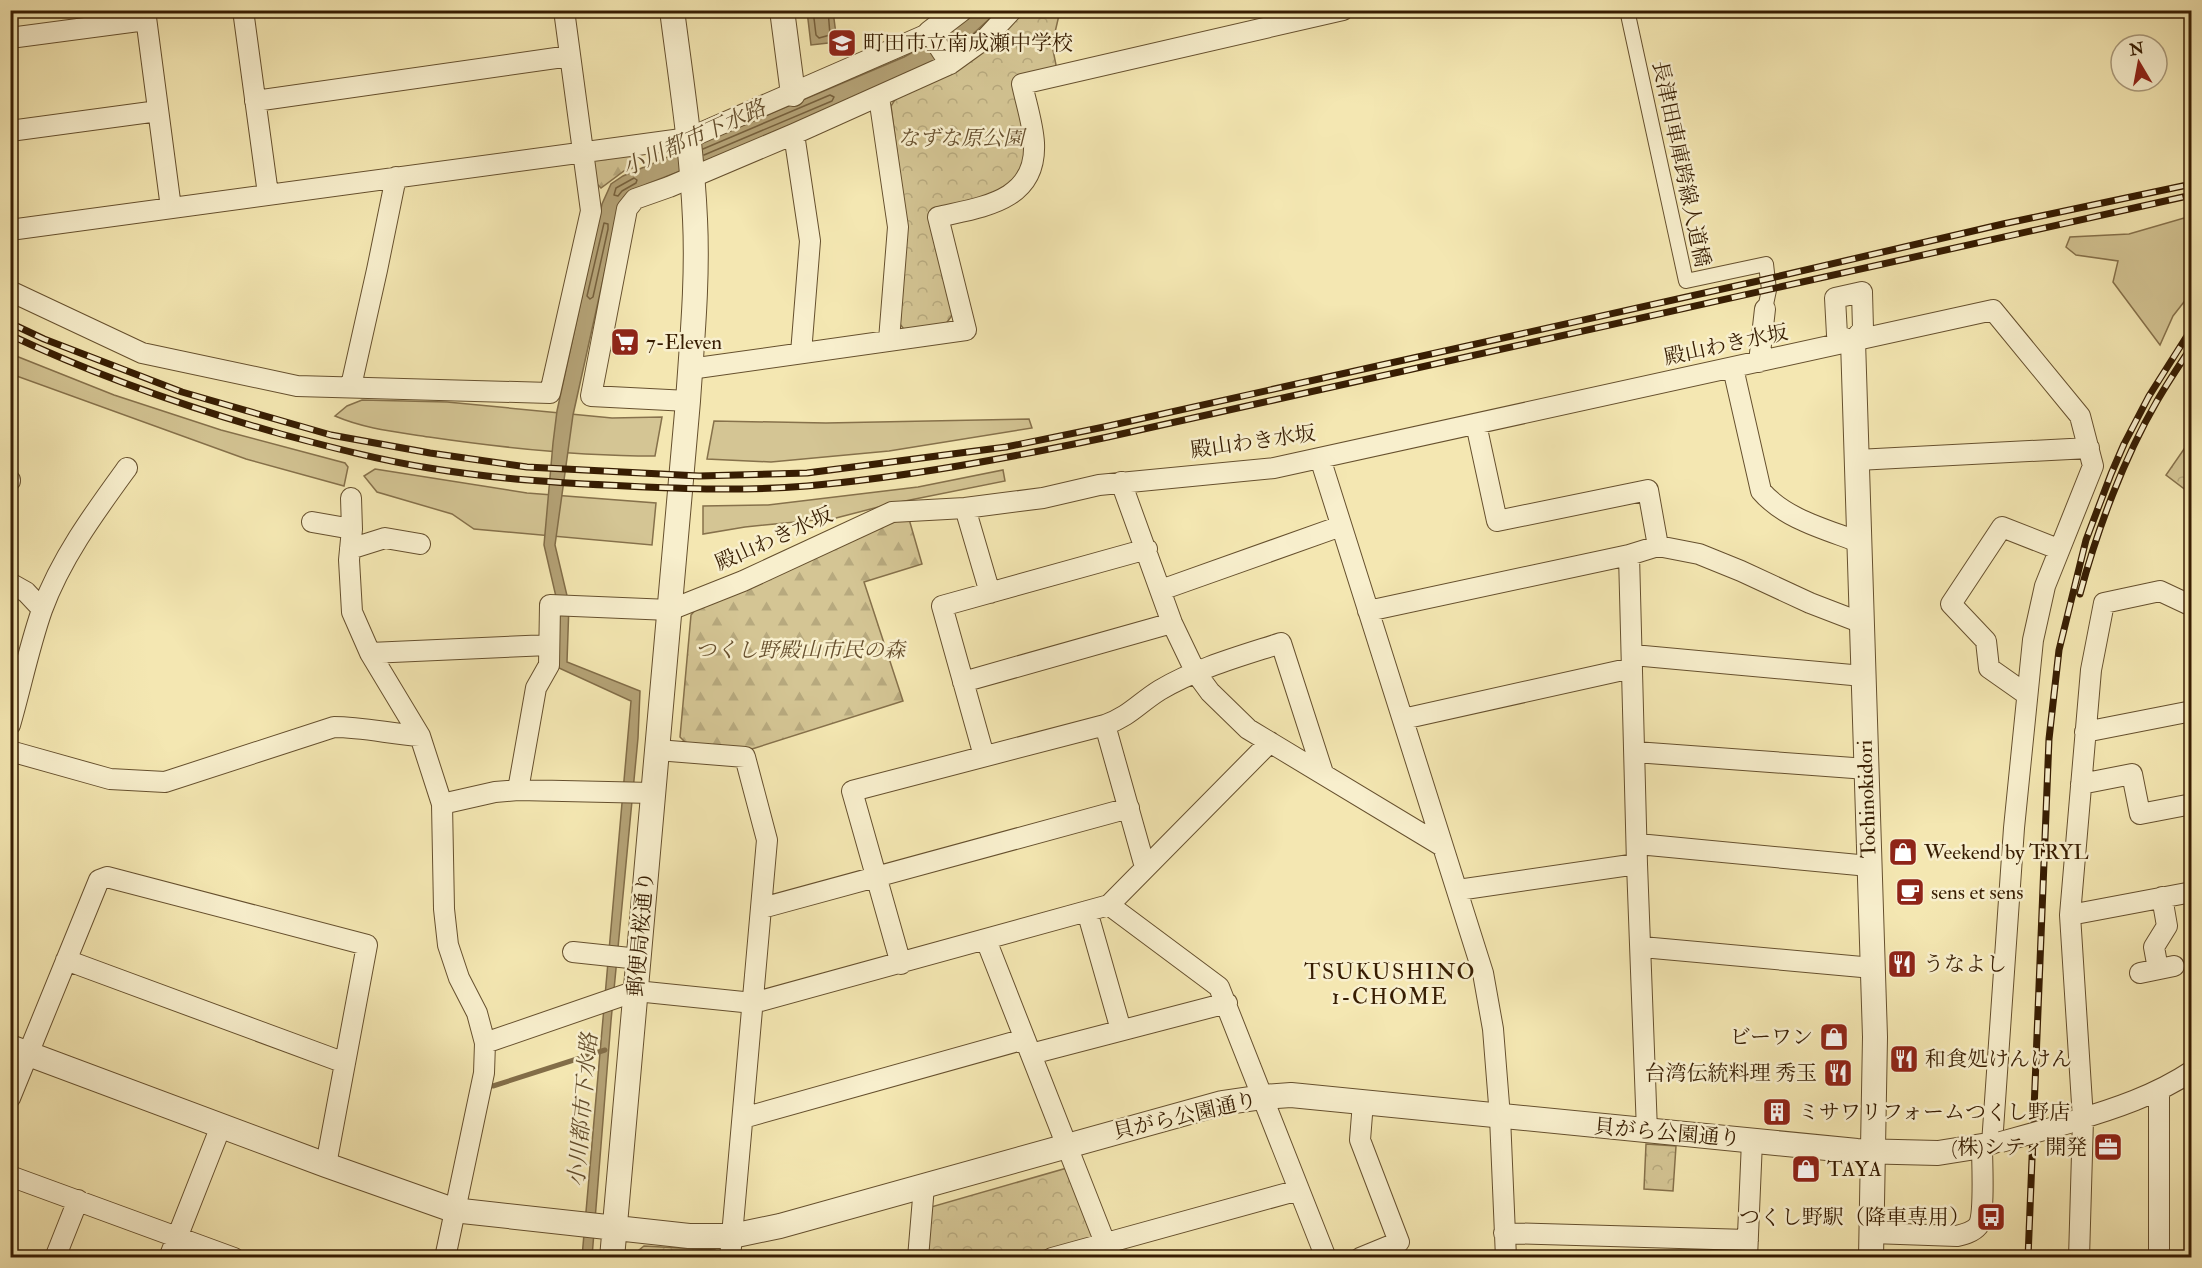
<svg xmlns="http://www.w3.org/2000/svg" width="2202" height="1268" viewBox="0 0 2202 1268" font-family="'IM FELL Double Pica','Noto Serif JP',serif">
  <defs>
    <pattern id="forest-firs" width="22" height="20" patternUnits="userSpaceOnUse" patternTransform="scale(1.5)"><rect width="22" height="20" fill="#d4c594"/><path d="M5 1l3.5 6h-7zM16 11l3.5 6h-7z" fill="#b7a97e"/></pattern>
    <pattern id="park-crowns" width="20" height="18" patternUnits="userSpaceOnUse" patternTransform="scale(1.5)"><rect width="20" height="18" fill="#d4c594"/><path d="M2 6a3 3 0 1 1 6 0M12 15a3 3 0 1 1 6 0" fill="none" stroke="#b7a97e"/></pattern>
  </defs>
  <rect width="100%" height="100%" fill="#f4e7b2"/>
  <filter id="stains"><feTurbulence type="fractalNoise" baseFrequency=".00333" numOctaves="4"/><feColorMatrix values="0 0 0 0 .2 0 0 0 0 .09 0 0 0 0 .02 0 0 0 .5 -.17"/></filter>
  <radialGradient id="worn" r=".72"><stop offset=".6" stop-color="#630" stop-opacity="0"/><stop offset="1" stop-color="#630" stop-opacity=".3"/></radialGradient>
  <!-- grass -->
  <path fill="#d4c594" stroke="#86714b" stroke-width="1.5" d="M2191 216V293L2173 316 2160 345 2113 282 2118 261 2076 255 2066 247 2070 237 2129 234Z
    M11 354 114 395 221 430 345 463 348 467 344 486 246 459 11 374Z
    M362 400 447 402 612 418 662 417 655 456C580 456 504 448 429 437 397 432 365 429 335 416L347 406Z
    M1029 419 1032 428 889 451 771 462 707 459 714 421 826 423Z
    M375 469 527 493 656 503 652 545 474 529 452 514 377 492 364 476Z
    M1003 470 1005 481 890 504 836 518 745 527 703 534V506L768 505 918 487Z"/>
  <!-- forest -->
  <path fill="url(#forest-firs)" stroke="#86714b" stroke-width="1.5" d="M612 153 631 156 633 159V168L624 171 601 188 595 182 594 159Z
    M903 519H909L922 564 864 582 903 701 752 749 686 743 680 737 691 615 696 609 888 524Z"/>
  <!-- park -->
  <path fill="url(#park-crowns)" stroke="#86714b" stroke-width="1.5" d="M1022 11H1060L1052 45 1057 70 1014 80C1018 99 1024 120 1026 139 1032 196 970 202 930 213L953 314 945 325 906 332 900 324 907 228 891 106 896 98 991 43Z
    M2191 439V494L2166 475Z
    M1646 1144 1676 1146 1673 1191 1644 1189Z
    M1067 1168 1094 1237 1020 1257 928 1258 931 1207Z
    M644 1246 715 1250 721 1254V1258H634V1254Z"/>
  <!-- water -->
  <path fill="#b4a276" stroke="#826d48" stroke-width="1.5" d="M807 11H833L837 42 811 45Z
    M972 11H998L962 44 915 72 740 148 647 184 626 196 614 230 573 415 555 545 569 604 567 662 640 691 638 738 611 1021 592 1257H582L631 701 559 668 556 642 557 601 544 545 553 443 557 411 602 204 611 184 623 176 904 57 946 34Z"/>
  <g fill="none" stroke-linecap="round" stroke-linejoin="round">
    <!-- shore -->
    <path stroke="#76603c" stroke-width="1.5" d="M813 10 816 35 819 38 830 35 828 10
      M703 149 830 95 834 97 832 101 704 155
      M634 178 637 180 636 183 622 191 618 196 614 195 616 188Z
      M604 223 608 224V229L593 297 590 299 587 296Z"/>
    <!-- stream -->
    <path stroke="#826d48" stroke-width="5" d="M493 1086 605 1050"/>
    <!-- pedestrian casing -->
    <g stroke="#66502e" stroke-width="16">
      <path id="pedestrian" d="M1627 10 1686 281 1766 264 1769 290 1765 309"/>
    </g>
    <!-- minor casing -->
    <g stroke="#66502e" stroke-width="22">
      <path id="minor" d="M145 10 171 208
        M243 10 268 194
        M10 38 146 20
        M879 97 898 227 889 340
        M255 101 570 56
        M10 131 158 111
        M794 134 810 241 801 353
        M10 230 689 138 930 33 950 64
        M10 291 142 353 297 386 550 393 591 211 564 10
        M1862 292 1863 329 1853 341 1837 335 1835 298Z
        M1759 362 1765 309
        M1733 368 1761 491C1785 519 1825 529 1859 542
        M690 369 966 330 938 217C981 207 1037 202 1034 143 1033 124 1026 103 1022 84L1343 10
        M351 386 377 270 396 177
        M688 401 591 396 627 209 635 199 669 187 794 134 950 64 986 38 1012 10
        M1476 424 1497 521 1648 490 1658 546
        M1320 458 1483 973 1493 1029 1500 1117 1506 1258
        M1857 460 2089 448
        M10 480V481
        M1121 482 1172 623 1196 673 1210 692 1248 729 1442 846
        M351 498 352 529 349 560 352 612 370 653 420 736 442 804 444 909 448 945 459 978 477 1013 485 1043 484 1073 445 1258
        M965 508 990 593
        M312 522 352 529
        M350 549 385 538 420 544
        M1629 555 1637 864 1647 1131
        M10 583 26 592 42 609
        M1161 590 1341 526
        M1368 611 1629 555 1658 546 1699 554 1741 571 1810 603 1862 623
        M370 653 549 645
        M1633 655 1863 676
        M963 682 1172 623
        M2026 694 1989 668 1986 641 1951 604 2002 527 2058 549
        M1403 719 1632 668
        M10 725C21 687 29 647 42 610 61 558 95 512 127 468
        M1105 725 1145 867
        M2085 732 2192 711
        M657 750 745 757 767 840 730 1258
        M10 751 110 779 165 782 334 727C363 727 391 734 420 736
        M1635 752 1867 769
        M984 756 942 606 1147 549
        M2081 784 2132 774 2140 814 2192 804
        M518 790 536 688 549 665 550 605 670 610 743 581 892 512 965 508 1043 498 1099 485 1274 468 1993 310 2080 416 2093 466 2045 586 2033 640 2014 828 1992 1144
        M442 804 495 792 518 790 653 793
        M1638 844 1869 866
        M1458 890 1637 864
        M1109 905 1219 987 1326 1258
        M762 908 1129 808
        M1087 911 1121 1030
        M2070 915 2192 892
        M986 940 1111 1258
        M1642 947 1873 968
        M573 952 639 959
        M66 960 345 1063
        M901 964 852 791 1105 725C1130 716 1139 703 1160 690 1197 668 1241 656 1281 643L1323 773
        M2158 969 2154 947 2167 926 2162 897
        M2140 973 2174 966
        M485 1043 636 991 753 1003 1109 905 1270 742
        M1031 1054 1227 1003
        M2159 1090V1258
        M10 1098 99 880 107 877 367 945 326 1165
        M743 1118 1025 1039
        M2073 1121C2114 1109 2156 1095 2192 1071
        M10 1176 234 1258
        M1504 1233 1748 1240
        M1872 1233 1957 1236C1965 1234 1973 1232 1978 1226 1985 1215 1982 1162 1982 1146L1994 1143
        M55 1258 78 1200
        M169 1258 221 1126
        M918 1258 924 1186
        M1052 1258 1299 1190
        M1360 1258 1399 1242 1360 1140 1363 1102
        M1747 1258 1752 1141
        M2079 1258 2083 1119 2070 915 2091 670 2104 603 2160 591 2192 606"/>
    </g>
    <!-- tertiary casing -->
    <g stroke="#66502e" stroke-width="26">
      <path id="tertiary" d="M782 10 793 94
        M930 33 960 10
        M1853 341 1875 1037 1871 1258
        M10 1047 326 1165 453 1210 689 1236H732L780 1226 1222 1103 1263 1097 1291 1095 1857 1151 1938 1153 1982 1146
        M612 1258 688 401C692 341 698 280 695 219 692 149 681 80 672 10"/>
    </g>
    <!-- pedestrian -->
    <use href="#pedestrian" stroke="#f8efcd" stroke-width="14"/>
    <!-- minor -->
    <use href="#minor" stroke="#f8efcd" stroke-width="20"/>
    <!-- tertiary -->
    <use href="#tertiary" stroke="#f8efcd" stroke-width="24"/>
    <!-- rail casing -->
    <g stroke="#371d02" stroke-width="7">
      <path id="rail" d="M10 323 44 339 182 392 331 435 430 453 527 467 699 476 807 473 1006 447 1104 427 1767 279 2003 224 2192 184
        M10 335C97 376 189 408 281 434 330 447 379 460 429 468 495 479 560 483 626 486 686 489 746 491 807 486 908 477 1008 458 1108 437L2192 195
        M2080 594C2097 530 2124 458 2157 401 2168 382 2180 364 2192 346
        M2028 1258 2049 739 2059 650 2086 540 2111 474 2124 444 2149 396 2192 328"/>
    </g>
    <!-- rail -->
    <use href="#rail" stroke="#f8efcd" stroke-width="4.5" stroke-dasharray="14" stroke-linecap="butt"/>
    <!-- minor-bridge casing -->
    <g stroke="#66502e" stroke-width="22" stroke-linecap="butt">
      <path id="minor-bridge" d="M2001 1142 2069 1123"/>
    </g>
    <!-- minor-bridge -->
    <use href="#minor-bridge" stroke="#f8efcd" stroke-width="20"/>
  </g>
  <!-- icons -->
  <defs>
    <g id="school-square" transform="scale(1.5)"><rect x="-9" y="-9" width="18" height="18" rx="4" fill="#8f2418" stroke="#f8efcd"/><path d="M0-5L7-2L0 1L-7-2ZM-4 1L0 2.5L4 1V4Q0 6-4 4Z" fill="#fff"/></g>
    <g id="supermarket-square" transform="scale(1.5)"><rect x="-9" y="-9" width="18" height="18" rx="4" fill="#8f2418" stroke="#f8efcd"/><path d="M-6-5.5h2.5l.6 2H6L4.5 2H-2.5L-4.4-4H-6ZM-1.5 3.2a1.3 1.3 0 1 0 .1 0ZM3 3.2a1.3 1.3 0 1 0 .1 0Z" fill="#fff"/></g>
    <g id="shop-square" transform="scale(1.5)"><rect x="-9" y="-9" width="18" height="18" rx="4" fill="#8f2418" stroke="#f8efcd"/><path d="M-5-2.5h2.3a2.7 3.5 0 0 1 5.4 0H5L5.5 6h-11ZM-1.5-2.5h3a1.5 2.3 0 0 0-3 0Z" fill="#fff"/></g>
    <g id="cafe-square" transform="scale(1.5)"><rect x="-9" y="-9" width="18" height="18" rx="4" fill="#8f2418" stroke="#f8efcd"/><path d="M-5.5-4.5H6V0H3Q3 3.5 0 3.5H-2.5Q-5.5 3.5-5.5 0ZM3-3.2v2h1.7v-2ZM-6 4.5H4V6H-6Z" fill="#fff"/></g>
    <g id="restaurant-square" transform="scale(1.5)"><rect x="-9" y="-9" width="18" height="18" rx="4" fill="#8f2418" stroke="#f8efcd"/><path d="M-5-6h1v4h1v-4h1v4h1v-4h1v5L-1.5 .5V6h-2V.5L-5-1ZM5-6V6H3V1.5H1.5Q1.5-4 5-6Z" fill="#fff"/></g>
    <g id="building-square" transform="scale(1.5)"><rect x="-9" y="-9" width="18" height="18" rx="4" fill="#8f2418" stroke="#f8efcd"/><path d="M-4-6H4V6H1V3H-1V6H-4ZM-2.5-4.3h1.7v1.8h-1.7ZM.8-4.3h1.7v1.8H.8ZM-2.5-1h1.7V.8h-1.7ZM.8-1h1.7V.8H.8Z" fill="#fff"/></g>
    <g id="office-square" transform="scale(1.5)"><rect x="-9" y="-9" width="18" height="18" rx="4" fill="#8f2418" stroke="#f8efcd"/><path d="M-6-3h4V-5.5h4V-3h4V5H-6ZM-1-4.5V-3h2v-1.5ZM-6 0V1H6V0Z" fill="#fff"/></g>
    <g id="bus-square" transform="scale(1.5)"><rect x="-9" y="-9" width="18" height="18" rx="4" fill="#8f2418" stroke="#f8efcd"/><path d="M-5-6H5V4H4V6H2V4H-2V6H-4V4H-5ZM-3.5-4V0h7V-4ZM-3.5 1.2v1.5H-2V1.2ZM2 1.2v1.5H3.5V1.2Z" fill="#fff"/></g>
  </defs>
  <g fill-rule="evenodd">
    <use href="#school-square" x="842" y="43"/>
    <use href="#supermarket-square" x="625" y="342"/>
    <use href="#shop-square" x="1903" y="852"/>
    <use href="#cafe-square" x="1910" y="892"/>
    <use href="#restaurant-square" x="1902" y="964"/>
    <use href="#shop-square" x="1834" y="1037"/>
    <use href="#restaurant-square" x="1904" y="1059"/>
    <use href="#restaurant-square" x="1838" y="1073"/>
    <use href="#building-square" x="1777" y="1112"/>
    <use href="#office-square" x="2108" y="1147"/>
    <use href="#shop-square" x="1806" y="1169"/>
    <use href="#bus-square" x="1991" y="1217"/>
  </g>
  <g text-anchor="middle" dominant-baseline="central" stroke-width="5" stroke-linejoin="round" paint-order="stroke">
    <!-- poi labels -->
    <g font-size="21" fill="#371d02" stroke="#f8efcd" text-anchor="start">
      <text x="863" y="43">町田市立南成瀬中学校</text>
      <text x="646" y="342">7-Eleven</text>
      <text x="1924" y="852">Weekend by TRYL</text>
      <text x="1931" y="892">sens et sens</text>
      <text x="1923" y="964">うなよし</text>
      <text x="1813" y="1037" text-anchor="end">ビーワン</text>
      <text x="1925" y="1059">和食処けんけん</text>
      <text x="1817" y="1073" text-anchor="end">台湾伝統料理 秀玉</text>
      <text x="1798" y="1112">ミサワリフォームつくし野店</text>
      <text x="2087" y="1147" text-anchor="end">(株)シティ開発</text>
      <text x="1827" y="1169">TAYA</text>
      <text x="1970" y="1217" text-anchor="end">つくし野駅（降車専用）</text>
    </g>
    <!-- park labels -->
    <g font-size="21" font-style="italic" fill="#664f2e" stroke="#f8efcd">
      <text x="961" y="138">なずな原公園</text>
      <text x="800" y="650">つくし野殿山市民の森</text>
    </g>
    <!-- street labels -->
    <g font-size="21" fill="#371d02" stroke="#f8efcd">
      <text transform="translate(1681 164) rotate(78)">長津田車庫跨線人道橋</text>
      <text transform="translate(1726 345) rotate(-12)">殿山わき水坂</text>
      <text transform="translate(1253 442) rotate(-8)">殿山わき水坂</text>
      <text transform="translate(774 539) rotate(-24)">殿山わき水坂</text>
      <text transform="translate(1867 799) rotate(-92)">Tochinokidori</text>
      <text transform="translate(641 934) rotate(-85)">郵便局桜通り</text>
      <text transform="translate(1185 1116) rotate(-13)">貝がら公園通り</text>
      <text transform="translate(1667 1133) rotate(5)">貝がら公園通り</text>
    </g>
    <!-- water labels -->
    <g font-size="22" font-style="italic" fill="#634c2b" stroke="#f8efcd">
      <text transform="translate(694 138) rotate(-24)">小川都市下水路</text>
      <text transform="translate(583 1110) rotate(-85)">小川都市下水路</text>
    </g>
    <!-- neighbourhood labels -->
    <g font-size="22" letter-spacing="1.5" fill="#371d02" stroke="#f8efcd">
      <text x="1390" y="972">TSUKUSHINO<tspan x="1390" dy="25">1-CHOME</tspan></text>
    </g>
  </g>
  <!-- margin -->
  <rect width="2202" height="1268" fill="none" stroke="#f4e7b2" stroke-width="36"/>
  <rect x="12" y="12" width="2178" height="1244" fill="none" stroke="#371d02" stroke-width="3"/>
  <rect x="18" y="18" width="2166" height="1232" fill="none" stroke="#371d02" stroke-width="1.5"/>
  <!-- north arrow -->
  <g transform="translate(2139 63) rotate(350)"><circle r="28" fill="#f8efcd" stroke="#ab9b7c" stroke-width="1.5"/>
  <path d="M0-4.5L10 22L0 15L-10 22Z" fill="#8f2418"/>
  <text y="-9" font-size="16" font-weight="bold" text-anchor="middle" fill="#371d02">N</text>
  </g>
  <rect width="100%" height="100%" filter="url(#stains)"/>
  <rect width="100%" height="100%" fill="url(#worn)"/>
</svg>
